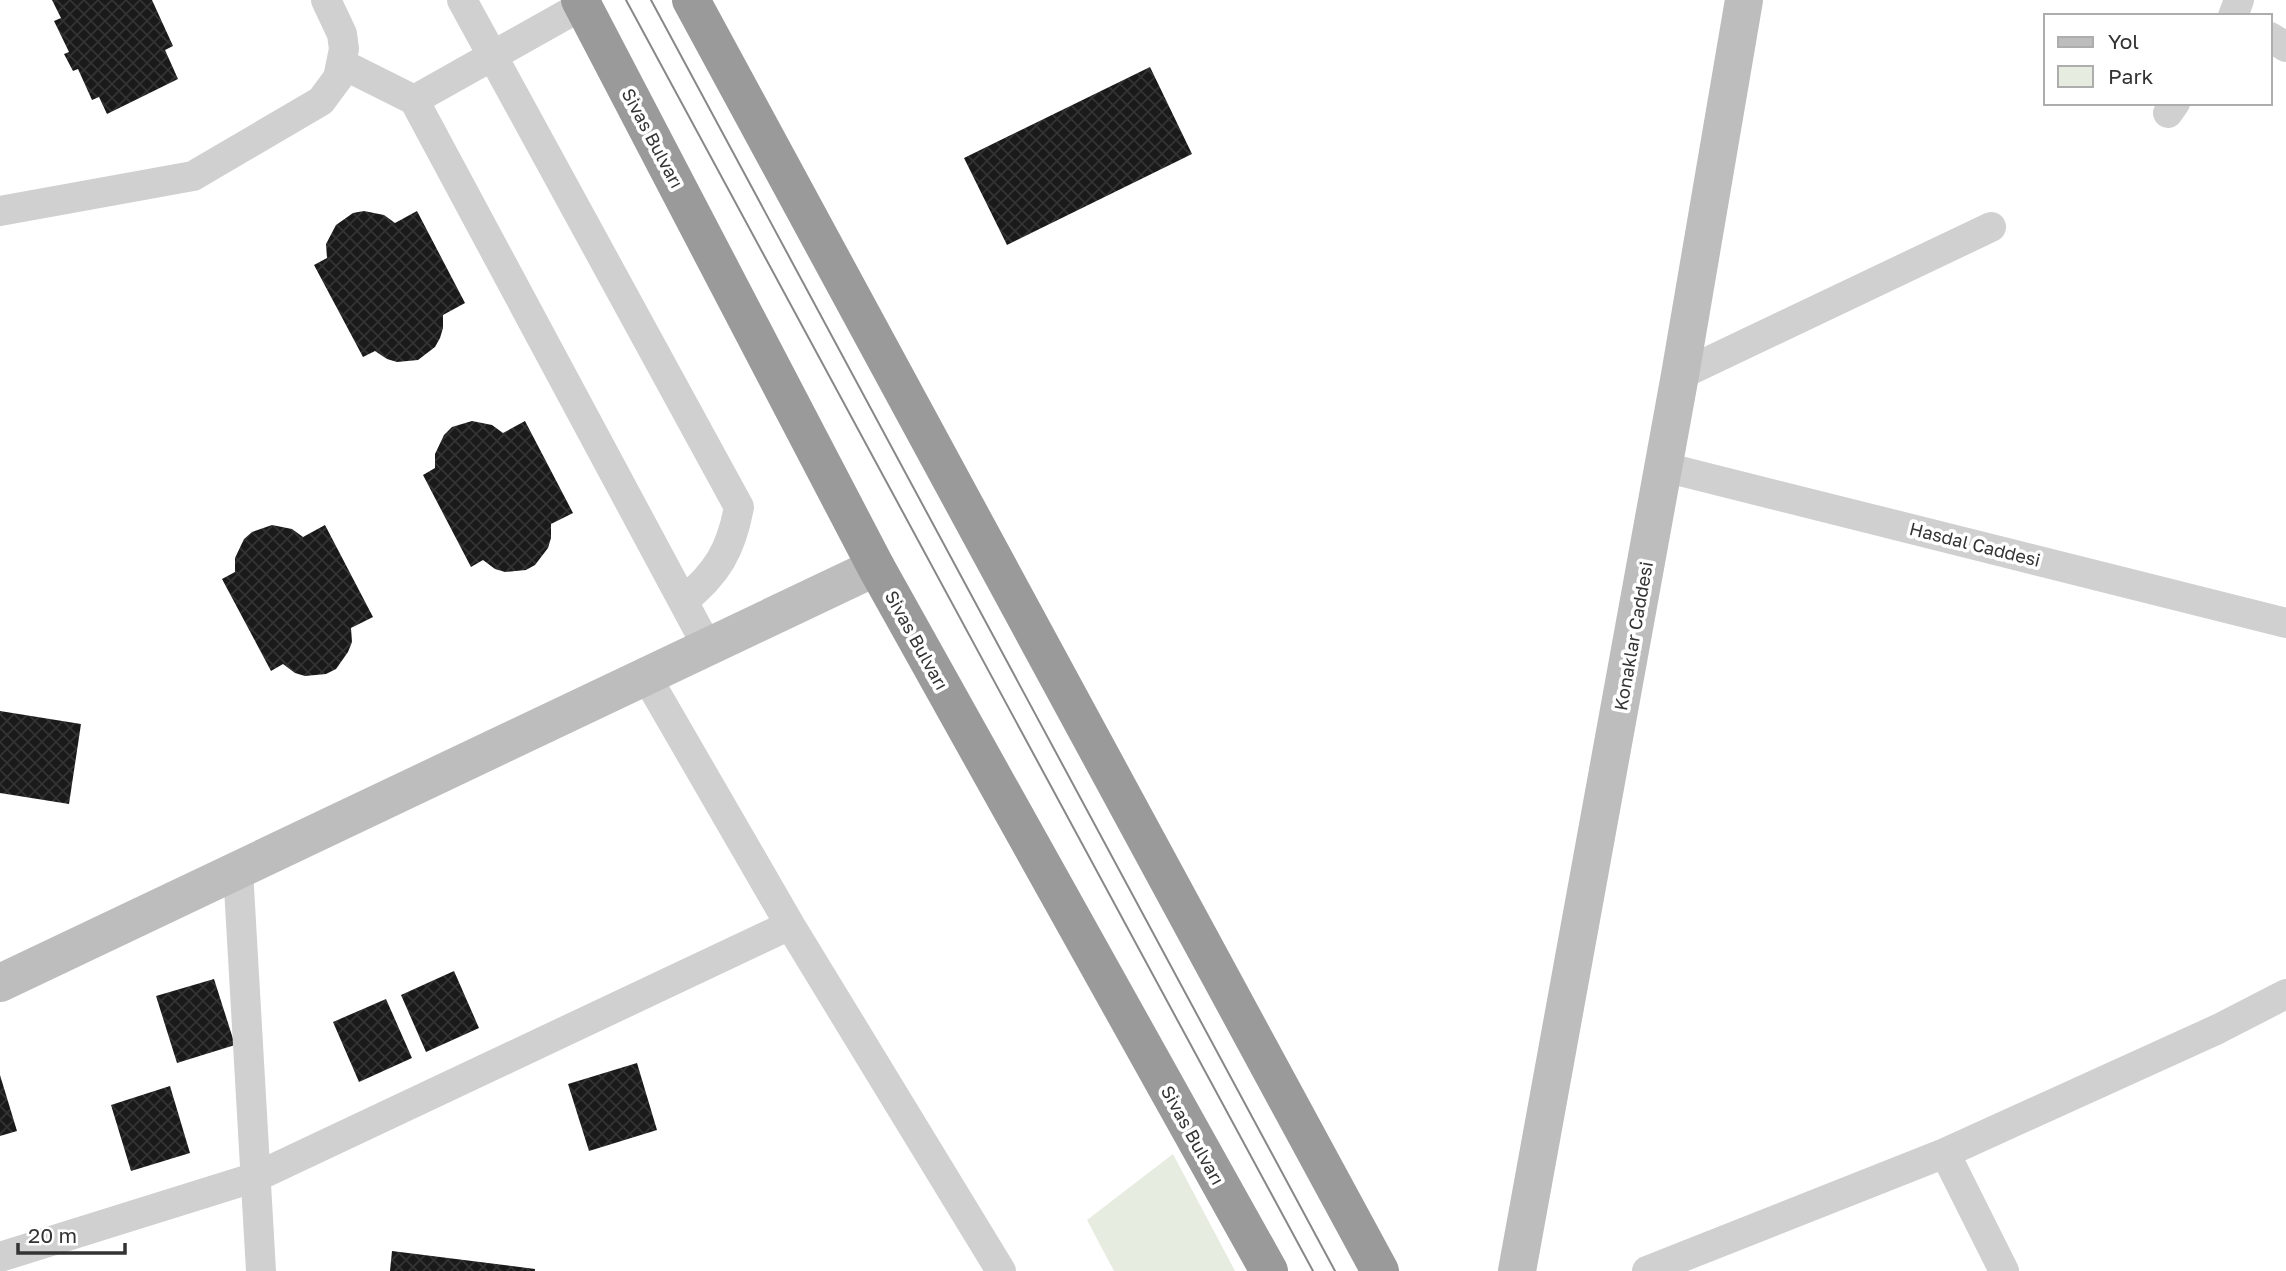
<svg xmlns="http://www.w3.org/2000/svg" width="2286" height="1271" viewBox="0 0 2286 1271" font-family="'Golos Text',sans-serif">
  <defs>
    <pattern id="building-cross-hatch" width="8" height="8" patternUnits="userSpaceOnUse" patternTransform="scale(1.75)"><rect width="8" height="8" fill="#1a1a1a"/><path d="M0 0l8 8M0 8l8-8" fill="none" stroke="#333"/></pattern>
  </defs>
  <rect width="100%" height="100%" fill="#fff"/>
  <!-- green -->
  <path fill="#e6ecdf" d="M1173 1154 1235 1271H1114L1087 1220Z"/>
  <!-- building -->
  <path fill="url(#building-cross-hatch)" d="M52 0H152L173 46 165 50 178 79 107 114 99 97 92 100 78 69 73 71 64 54 69 52 54 21 61 18Z
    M1150 67 1192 154 1007 245 964 158Z
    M364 211 384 215 395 223 417 211 465 303 443 315V328L440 338 435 347 418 360 397 362 387 359 375 351 363 357 314 265 327 258 326 244 336 225 353 213Z
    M472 421 492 425 503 433 525 421 573 513 551 524V538L548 548 535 565 526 570 505 572 495 569 483 560 471 567 423 475 435 468V454L444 435 452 427Z
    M272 525 292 529 303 537 325 525 373 617 351 628 352 642 348 652 336 669 326 674 305 676 295 673 283 664 271 671 222 579 235 572V558L244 539 252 532Z
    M0 711 81 724 69 804 0 793Z
    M454 971 479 1028 426 1052 401 995Z
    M214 979 235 1045 177 1063 156 996Z
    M386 999 412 1058 359 1082 333 1022Z
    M637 1063 657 1130 589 1151 568 1084Z
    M0 1075 17 1131 0 1136Z
    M170 1086 190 1153 131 1171 111 1105Z
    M392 1251 535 1269V1271H390Z"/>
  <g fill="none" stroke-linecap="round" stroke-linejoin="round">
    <!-- street -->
    <path stroke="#d0d0d0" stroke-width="30" d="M462 0 739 507C731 550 717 574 683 601
      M2233 16 2239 0
      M2270 37 2286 47
      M342 64 414 100 707 646
      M414 100 583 5
      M2168 113 2175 103
      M0 211 193 176 321 101 338 78 344 49 342 34 326 0
      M1680 375 1991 227
      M1664 467 2286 623
      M646 676 790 925 1001 1271
      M238 870 261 1271
      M1945 1153 2004 1271
      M0 1257 256 1177 790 925
      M1647 1271 1945 1153 2218 1029 2286 994"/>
    <!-- secondary -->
    <path stroke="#bdbdbd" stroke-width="38" d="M0 983 876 567
      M1517 1271 1680 375 1744 0"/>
    <!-- highway -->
    <path stroke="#9a9a9a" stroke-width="38" d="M580 0 876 567 1269 1271
      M691 0 1380 1271"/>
    <!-- tram -->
    <path stroke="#888" stroke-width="2" d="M626 0 1313 1271
      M651 0 1335 1271"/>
  </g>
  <g text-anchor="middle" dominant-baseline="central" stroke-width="7" stroke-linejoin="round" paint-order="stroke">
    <!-- street labels -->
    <g font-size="18" fill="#333" stroke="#fff">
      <text transform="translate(653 138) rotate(62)">Sivas Bulvarı</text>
      <text transform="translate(1975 544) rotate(14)">Hasdal Caddesi</text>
      <text transform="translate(1633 636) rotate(-80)">Konaklar Caddesi</text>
      <text transform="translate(917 640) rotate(61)">Sivas Bulvarı</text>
      <text transform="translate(1193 1135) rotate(61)">Sivas Bulvarı</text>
    </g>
  </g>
  <!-- legend -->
  <rect x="2044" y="14" width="228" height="91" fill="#ffffff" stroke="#adadad" stroke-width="2"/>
  <rect x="2058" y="37" width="35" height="10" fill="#bdbdbd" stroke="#adadad" stroke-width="2"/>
  <text x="2108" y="49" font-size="21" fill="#333333">Yol</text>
  <rect x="2058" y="66" width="35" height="21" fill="#e6ecdf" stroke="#adadad" stroke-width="2"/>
  <text x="2108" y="84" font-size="21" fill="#333333">Park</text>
  <!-- scale -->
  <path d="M18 1243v10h107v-10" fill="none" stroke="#333333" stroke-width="3.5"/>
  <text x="28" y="1243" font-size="21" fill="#333333" stroke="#ffffff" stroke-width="5" paint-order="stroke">20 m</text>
</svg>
